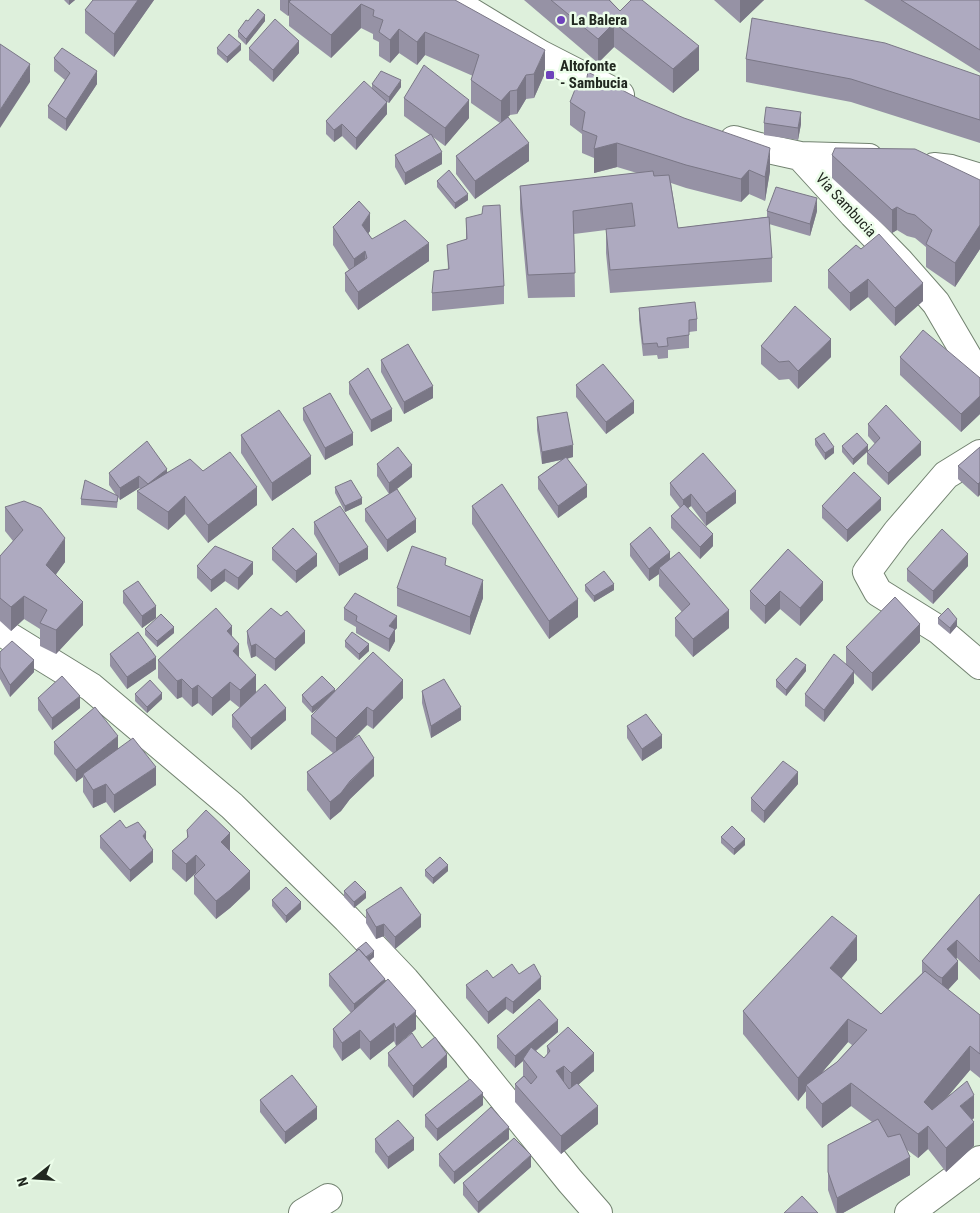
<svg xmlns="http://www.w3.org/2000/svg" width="980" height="1213" viewBox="0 0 980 1213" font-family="'Roboto Condensed',sans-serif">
  <rect width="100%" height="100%" fill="#def0dc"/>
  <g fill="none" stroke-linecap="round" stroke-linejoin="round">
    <!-- minor casing -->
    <g stroke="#728270" stroke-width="30">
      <path id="minor" d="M451 0 540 54 620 95
        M734 140 759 147 800 156 869 158
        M800 156 853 214 899 261 936 303 974 368 980 375
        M934 167 951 169 980 178
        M980 454 946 475 897 532 867 572 878 592 939 630 980 665
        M0 631 91 687 232 806 347 919 405 980 466 1052 570 1181 598 1213
        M303 1213 328 1198
        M909 1213 980 1160"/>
    </g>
    <!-- minor -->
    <use href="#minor" stroke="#fff" stroke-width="28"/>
  </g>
  <!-- wall -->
  <path fill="#9692a5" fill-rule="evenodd" d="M64 0H75L69 5Z
    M93 0H154L114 57 85 33V10Z
    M280 0H455L545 73 534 98 526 99 517 114 510 115 507 117 529 161 475 199 456 174V156L500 123 471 103V80L473 76 425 55 417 65 399 53 390 63 379 56V42L373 39V34L361 28 331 58 289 26V15L288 16 280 10Z
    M524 0H610L620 11 699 70 673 93 614 47 598 63Z
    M714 0H764L740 23Z
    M864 0H980V73Z
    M248 21H265L246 45 238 37V31Z
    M217 48 241 50 227 63 217 54Z
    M249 48 299 53 273 82 249 60Z
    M54 58 97 84 66 131 48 118V106L65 80 54 71Z
    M746 59 980 76V143L851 102 746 82Z
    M372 84 401 87 389 103 387 102V114L356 150 342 136 334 142 326 134V121L372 88Z
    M404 98 469 118 445 146 433 137 442 164 405 185 395 167V155L430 135 404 116Z
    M570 102 770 171 765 201 749 194 741 202 686 188 671 183 678 228 767 217V211H817L810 236 769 224 772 258V282L610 293 606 253V230L574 234 575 297 528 298 520 209V186L637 173 617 167 594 173V158L582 153V134L570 125Z
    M764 123 801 124 798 140 764 135Z
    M832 155 980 180V249L955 287 926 267V247L915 238 907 236 897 230 892 233 832 178Z
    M437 181 468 200 455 209 437 187Z
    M466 218 504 286V304L432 311V293L448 269 447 245 466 240Z
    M333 227 370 231 368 233 372 239 429 261 358 310 345 291V273L349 270 333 245Z
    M856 245 923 301 895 326 868 297 850 311 828 288V270Z
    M639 308 697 319V331L689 332V348L668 350V358L658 359 657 355 643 356 639 320Z
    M761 346 831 357 798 389 789 379 779 380 761 364Z
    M900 357 980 378V414L961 432 900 375Z
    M381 360 433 398 404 414 381 372Z
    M349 382 392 421 371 432 349 394Z
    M576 385 634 413 606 434 576 397Z
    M303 408 353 445 325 460 303 420Z
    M537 417 573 457 567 459 587 497 558 518 538 489V477L561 460 542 464 537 430Z
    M868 424 921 455 888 485 867 464V452L875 444 868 436Z
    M241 435 311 474 272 501 241 453Z
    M815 439 834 453 825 460 815 445Z
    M842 446 868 451 853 465 842 452Z
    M980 447 978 497 958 479V466Z
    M377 464 412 477 397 489 416 532 387 552 365 521V509L389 494 377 476Z
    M203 471 257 505 208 543 185 514 168 530 137 509V491L140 489 139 488 120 500 118 497 117 508 81 505V499L116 495 109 485V473Z
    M670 483 736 503 706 526 691 506 688 508 713 546 700 559 671 528V516L680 508 670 495Z
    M335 487 362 504 345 512 335 493Z
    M472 506 578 617 549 639 472 524Z
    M822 506 881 510 847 542 822 518Z
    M5 507 65 562 56 574 83 625 56 654 40 646V629L24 619 11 631 0 621V556L13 541 5 531Z
    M314 522 368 559 339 576 314 534Z
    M630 544 670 559 729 628 693 657 675 636V618L682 612 659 586V574L649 581 630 556Z
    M272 548 317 566 296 583 272 560Z
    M788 549 823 600 800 626 780 609 765 624 750 609V591Z
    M253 562V574L238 590 225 581 211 592 197 578V566Z
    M968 566 933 604 907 581V569Z
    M585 585 614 590 594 602 585 591Z
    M397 588 483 598 470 635 397 606Z
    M123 591 156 618 142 628 123 603Z
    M344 608 397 628 395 630V641L389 652 356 633V627L344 620Z
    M938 618 957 626 950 634 938 624Z
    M145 629 174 633 157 647 145 635Z
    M247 631 305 643 275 671 256 656 251 658 247 643Z
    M232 636 239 657 256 693 286 720 251 750 232 727V715L251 698 240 708 230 700 212 716 198 703 192 707 182 697 177 699 158 678V660Z
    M345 641 369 651 359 660 345 647Z
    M920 642 872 691 854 673V683L824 722 805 706V694L846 664V647Z
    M0 652 34 672 10 697 0 679Z
    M110 654 156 669 127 689 110 666Z
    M806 671 786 696 776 687V680Z
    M335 691 403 698 373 729 367 725 350 741 374 776 350 799 341 811 330 820 307 790V772L333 753 311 734V716L320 707 312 713 302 702V695Z
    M422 691 461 720 431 738 422 703Z
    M135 694 162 699 147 713 135 701Z
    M38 698 80 708 52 730 38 710Z
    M627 726 662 748 642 761 627 738Z
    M54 742 118 748 156 785 114 813 106 802 93 808 83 792V777L76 782 54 754Z
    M798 784 764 823 751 811V798Z
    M126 828 146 841 153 862 130 882 100 848V836Z
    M187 830 230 852 250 889 230 908 216 919 194 894V876L196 873 186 882 172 869V851L187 838Z
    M721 837 745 845 734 855 721 843Z
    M425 870 448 871 433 884 425 876Z
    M344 891 366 898 354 908 344 897Z
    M980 894V980L957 958 956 959 958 979 948 990 980 1015V1078L970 1070 945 1099 974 1118 972 1120 974 1146 946 1172 928 1149 918 1158 906 1149 910 1175 843 1213H836L828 1190V1145L872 1122 851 1106 822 1128 806 1108V1091L798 1101 743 1034V1011L857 960 841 978 881 1014 922 973V961ZM848 1042 852 1045 837 1062 821 1073Z
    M272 900 301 909 286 923 272 906Z
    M366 910 421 927 395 949 384 936 376 939 366 923Z
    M356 950 374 957 369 961 416 1029 396 1046 394 1041 370 1060 360 1048 342 1061 333 1047V1029L351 1013 329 986V974L356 951Z
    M519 974 541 989 513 1014 506 1009 488 1024 466 998V985L493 978Z
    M558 1032 536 1051 544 1058 547 1055V1046L594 1071 578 1085 598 1124 561 1154 515 1102V1084L523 1076V1061L515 1068 497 1048V1036Z
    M422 1048 447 1067 413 1098 388 1066V1053Z
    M260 1100 317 1119 285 1144 260 1112Z
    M483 1105 437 1141 425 1127V1115Z
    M375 1139 414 1150 388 1169 375 1152Z
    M509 1139 454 1184 439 1166V1154Z
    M531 1167 479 1213H478L463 1195V1183Z"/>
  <!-- shaded-wall -->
  <path fill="#7a7786" d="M69 0H75L69 5Z
    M138 0H154L114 57V34Z
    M288 0H298L289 2V15L288 16Z
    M740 0H764L740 23Z
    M361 4V28L331 58V35Z
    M265 15V21L246 45V39Z
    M614 23V47L598 63V39Z
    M399 29V53L390 63V40Z
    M425 32V55L417 65V42Z
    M299 41V53L273 82V70Z
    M241 44V50L227 63V57Z
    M699 46V70L673 93V69Z
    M545 50V73L534 98V74Z
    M30 64V82L0 128V110Z
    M97 71V84L66 131V119Z
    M526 75V99L517 114V90Z
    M401 80V87L389 103V97Z
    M510 91V115L501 124V101Z
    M469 100V118L445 146V128Z
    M387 102V114L356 150V138Z
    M801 112V124L798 140V128Z
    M342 124V136L334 142V130Z
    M529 143V161L475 199V181Z
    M617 143V167L594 173V149Z
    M770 148V171L765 201V177Z
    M442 152V164L405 185V173Z
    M749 170V194L741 202V179Z
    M468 194V200L455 209V203Z
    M817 198V211L810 236V224Z
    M897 207V230L892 233V210Z
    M370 213V231L362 243V225Z
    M980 225V249L955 287V263Z
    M429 243V261L358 310V292Z
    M365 251V269L354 277V259Z
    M868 279V297L850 311V293Z
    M923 283V301L895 326V308Z
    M831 339V357L798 389V371Z
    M433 386V398L404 414V402Z
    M980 396V414L961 432V414Z
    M634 401V413L606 434V422Z
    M392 409V421L371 432V420Z
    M353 433V445L325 460V448Z
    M921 442V455L888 485V473Z
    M573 445V457L542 464V452Z
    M868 445V451L853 465V459Z
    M834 447V453L825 460V453Z
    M311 456V474L272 501V483Z
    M412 465V477L389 495V483Z
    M167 469V482L148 484Z
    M139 476V488L120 500V488Z
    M980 482V495L978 497V484Z
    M587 485V497L558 518V506Z
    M257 487V505L208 543V525Z
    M736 491V503L706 526V513Z
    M691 494V506L683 512V500Z
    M185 496V514L168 530V512Z
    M362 498V504L345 512V506Z
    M881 498V510L847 542V530Z
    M416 519V532L387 552V540Z
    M713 534V546L700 559V547Z
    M65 538V562L46 588V565Z
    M368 547V559L339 576V564Z
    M670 552V564L659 568V574L649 581V569Z
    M317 554V566L296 583V571Z
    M968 554V566L933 604V591Z
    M253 562V574L238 590V578Z
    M225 569V581L211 592V580Z
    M483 580V598L470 635V617Z
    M823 582V600L800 626V608Z
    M614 584V590L594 602V596Z
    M780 591V609L765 624V606Z
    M24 596V619L11 631V607Z
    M578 599V617L549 639V621Z
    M83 602V625L56 654V630Z
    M156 606V618L142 628V616Z
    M729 610V628L693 657V639Z
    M397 616V628L395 630V641L389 652V626Z
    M957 619V626L950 634V628Z
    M920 624V642L872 691V673Z
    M232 626V644L227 631Z
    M174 627V633L157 647V641Z
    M305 631V643L275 671V659Z
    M239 644V662L233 651Z
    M256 644V656L251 658V646Z
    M369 644V651L359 660V654Z
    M156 657V669L127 689V677Z
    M34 660V672L10 697V685Z
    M806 665V671L786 696V690Z
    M854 671V683L824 722V710Z
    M256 675V693L240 708V690Z
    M182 679V697L177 699V681Z
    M403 680V698L373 729V711Z
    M230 682V700L212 716V698Z
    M198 685V703L192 707V689Z
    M335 689V695L312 713V707Z
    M162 693V699L147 713V707Z
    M80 696V708L52 730V718Z
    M367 707V725L336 756V738Z
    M461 707V720L431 738V726Z
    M286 708V720L251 750V738Z
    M662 735V748L642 761V749Z
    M118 736V749L83 774V777L76 782V770Z
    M374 758V776L350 799 341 811 330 820V802Z
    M156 767V785L114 813V795Z
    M798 772V784L764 823V811Z
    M106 784V802L93 808V790Z
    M146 832V844L143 836Z
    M230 833V851L221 842Z
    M745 839V845L734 855V849Z
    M153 850V862L130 882V870Z
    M196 855V873L186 882V864Z
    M448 865V871L433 884V878Z
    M250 871V889L230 908 216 919V901Z
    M366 892V898L354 908V902Z
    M301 902V909L286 923V916Z
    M421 915V927L395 949V937Z
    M384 924V936L376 939V927Z
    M857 936V960L830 992V968Z
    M957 940V958L947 967V949Z
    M374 951V957L365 965V959Z
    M958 961V979L942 996V978Z
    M541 977V989L513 1014V1002Z
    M385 979V991L354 1016V1004Z
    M506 997V1009L488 1024V1012Z
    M416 1011V1029L396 1046V1028Z
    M848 1019V1042L809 1088 806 1085V1091L798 1101V1078Z
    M558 1020V1032L524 1060 523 1059V1061L515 1068V1056Z
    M394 1023V1041L370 1060V1042Z
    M360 1030V1048L342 1061V1043Z
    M970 1046V1070L924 1125V1102Z
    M594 1053V1071L571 1091V1073Z
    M447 1054V1067L413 1098V1086Z
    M564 1066V1084L556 1071Z
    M851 1083V1106L822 1128V1104Z
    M483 1093V1105L437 1141V1129Z
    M974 1095V1118L960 1130V1106Z
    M598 1106V1124L561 1154V1136Z
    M317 1107V1119L285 1144V1132Z
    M974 1122V1146L946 1172V1148Z
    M928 1126V1149L918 1158V1134Z
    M509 1127V1139L454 1184V1172Z
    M414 1138V1150L388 1169V1157Z
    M531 1155V1167L478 1213V1202Z
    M910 1157V1175L843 1213H837V1198Z"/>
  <!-- building -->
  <path fill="#aeaac0" stroke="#7a7786" d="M93 0H138L114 34 85 10Z
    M291 0H455L545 50 534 74 526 75 517 90 510 91 501 101 471 80 479 55 425 32 417 42 399 29 390 40 379 32 383 20 373 16 374 10 361 4 331 35 289 2Z
    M551 0H609L620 11 631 0H642L699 46 673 69 614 23 598 39Z
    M901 0H980V50Z
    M258 9 265 15 246 39 238 31 246 20 248 21Z
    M752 18 885 43 980 76V120L851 79 746 59Z
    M275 19 299 41 273 70 249 48Z
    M229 34 241 44 227 57 217 48Z
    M0 44 30 64 0 110Z
    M62 48 97 71 66 119 48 106 70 73 54 58Z
    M424 65 469 100 445 128 404 98Z
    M381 71 401 80 389 97 372 84Z
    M588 72 641 100 684 118 770 148 765 177 749 170 741 179 686 165 617 143 594 149 597 136 582 130 585 112 570 102 576 87H585Z
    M364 81 387 102 356 138 342 124 334 130 326 121Z
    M766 107 801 112 798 128 764 123Z
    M508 117 529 143 475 181 456 156Z
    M431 134 442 152 405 173 395 155Z
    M835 148 915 149 980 180V225L955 263 926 244 932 230 915 215 907 213 897 207 892 210 832 155Z
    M449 170 468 194 455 203 437 181Z
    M653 171 654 176 669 175 678 228 769 217 772 258 610 270 606 229 635 226 632 203 573 211 575 273 528 275 520 186Z
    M776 187 817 198 810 224 767 211Z
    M359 201 370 213 362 225 372 239 405 220 429 243 358 292 345 273 367 258 365 251 354 259 333 227Z
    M500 205 504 286 432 293 434 271 449 269 447 245 467 239 466 218 482 214 483 206Z
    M879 234 923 283 895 308 868 279 850 293 828 270 856 245 861 249Z
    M695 302 697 319 689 320V335L667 338 668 346 658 347 657 343 643 344 639 308Z
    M795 306 831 339 798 371 789 361 779 362 761 346Z
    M923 330 980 378V396L961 414 900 357Z
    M408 344 433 386 404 402 381 360Z
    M603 364 634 401 606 422 576 385Z
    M368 368 392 409 371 420 349 382Z
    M330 393 353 433 325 448 303 408Z
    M886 405 921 442 888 473 867 452 880 438 868 424Z
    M279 410 311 456 272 483 241 435Z
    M567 412 573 445 542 452 537 417Z
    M824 433 834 447 825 453 815 439Z
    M857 433 868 445 853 459 842 446Z
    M147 441 167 469 148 484 139 476 120 488 109 473Z
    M398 447 412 465 389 483 377 464Z
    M980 447V482L978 484 958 466Z
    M230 452 257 487 208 525 185 496 168 512 137 491 190 459 203 471Z
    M703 453 736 491 706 513 691 494 683 500 670 483Z
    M566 457 587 485 558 506 538 477Z
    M854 472 881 498 847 530 822 506Z
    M85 480 118 496 117 502 81 499Z
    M351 480 362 498 345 506 335 487Z
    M502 484 578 599 549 621 472 506Z
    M397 489 416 519 387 540 365 509Z
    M24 501 41 508 65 538 46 565 83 602 56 630 40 623 47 610 24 596 11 607 0 598V556L23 530 5 507Z
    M684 504 713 534 700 547 671 516Z
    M340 506 368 547 339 564 314 522Z
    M650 527 670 552 649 569 630 544Z
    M293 528 317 554 296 571 272 548Z
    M942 529 968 554 933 591 907 569Z
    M215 546 253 562 238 578 225 569 211 580 197 566Z
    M412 546 446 558 445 565 483 580 470 617 397 588Z
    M788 549 823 582 800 608 780 591 765 606 750 591Z
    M679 552 729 610 693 639 675 618 690 604 659 568Z
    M604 571 614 584 594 596 585 585Z
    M138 581 156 606 142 616 123 591Z
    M355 593 397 616 389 626 395 629 389 639 356 621 357 616 344 608Z
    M895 597 920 624 872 673 846 647Z
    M216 608 232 626 227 631 239 644 233 651 256 675 240 690 230 682 212 698 198 685 192 689 182 679 177 681 158 660Z
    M271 608 281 616 287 611 305 631 275 659 256 644 251 646 247 631Z
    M948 608 957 619 950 628 938 618Z
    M161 614 174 627 157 641 145 629Z
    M138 632 156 657 127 677 110 654Z
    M352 632 369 644 359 654 345 641Z
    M12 641 34 660 10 685 0 667V652Z
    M373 652 403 680 373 711 367 707 336 738 311 716Z
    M834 654 854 671 824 710 805 694Z
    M796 658 806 665 786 690 776 680Z
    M62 676 80 696 52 718 38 698Z
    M322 676 335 689 312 707 302 695Z
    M444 679 461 707 431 726 422 691Z
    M150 680 162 693 147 707 135 694Z
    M265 684 286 708 251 738 232 715Z
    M95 707 118 736 76 770 54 742Z
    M646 714 662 735 642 749 627 726Z
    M359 735 374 758 350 781 341 793 330 802 307 772Z
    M133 738 156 767 114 795 106 784 93 790 83 774Z
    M783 761 798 772 764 811 751 798Z
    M206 810 230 833 221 842 250 871 230 890 216 901 194 876 205 865 196 855 186 864 172 851 188 837 187 830Z
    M120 820 126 828 138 822 146 832 143 836 153 850 130 870 100 836Z
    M732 826 745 839 734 849 721 837Z
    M440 857 448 865 433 878 425 870Z
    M355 881 366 892 354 902 344 891Z
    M286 887 301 902 286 916 272 900Z
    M401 887 421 915 395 937 384 924 376 927 366 910Z
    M980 894V962L957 940 947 949 958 961 942 978 938 976 922 961Z
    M832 916 857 936 830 968 881 1014 925 971 980 1015V1054L970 1046 924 1102 932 1110 967 1081 974 1095 960 1106 974 1122 946 1148 928 1126 918 1134 851 1083 822 1104 806 1085 837 1062 867 1030 848 1019 798 1078 743 1011Z
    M366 942 374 951 366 957 359 949 357 951 356 950Z
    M359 949 385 979 354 1004 329 974Z
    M512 964 519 974 534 964 541 977 513 1002 506 997 488 1012 466 985 487 970 493 978Z
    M388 979 416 1011 396 1028 394 1023 370 1042 360 1030 342 1043 333 1029Z
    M539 999 558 1020 515 1056 497 1036Z
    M568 1027 594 1053 571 1073 564 1066 556 1071 569 1089 577 1083 598 1106 561 1136 515 1084 524 1076 531 1084 537 1077 523 1059 531 1047 544 1058 550 1051 547 1046Z
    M412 1033 422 1048 435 1037 447 1054 413 1086 388 1053Z
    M292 1075 317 1107 285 1132 260 1100Z
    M470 1079 483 1093 437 1129 425 1115Z
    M491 1107 509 1127 454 1172 439 1154Z
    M878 1119 888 1137 900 1134 910 1157 837 1198 828 1172V1145Z
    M398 1120 414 1138 388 1157 375 1139Z
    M514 1138 531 1155 478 1202 463 1183Z
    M802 1196 818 1213H784Z"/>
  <!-- markers -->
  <g fill="#6e43bb" stroke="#ebfde9" stroke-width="2">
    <circle cx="561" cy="20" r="5"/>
    <rect x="545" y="70" width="10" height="10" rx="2.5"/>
  </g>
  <g text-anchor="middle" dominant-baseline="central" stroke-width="5" stroke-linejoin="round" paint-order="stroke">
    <!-- poi labels -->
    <g font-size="15" font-weight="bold" fill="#212820" stroke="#ebfde9" text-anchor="start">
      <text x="571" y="20">La Balera</text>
      <text x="560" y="66">Altofonte<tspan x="560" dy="17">- Sambucia</tspan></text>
    </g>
    <!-- street labels -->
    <g font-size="15" fill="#212820" stroke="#ebfde9">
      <text transform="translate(846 205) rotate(47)">Via Sambucia</text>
    </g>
  </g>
  <!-- north arrow -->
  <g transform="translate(35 1178) rotate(253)" stroke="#ebfde9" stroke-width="4" paint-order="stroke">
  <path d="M0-4L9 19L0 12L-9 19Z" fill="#212820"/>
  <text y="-8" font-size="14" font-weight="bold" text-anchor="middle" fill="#212820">N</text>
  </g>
</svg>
